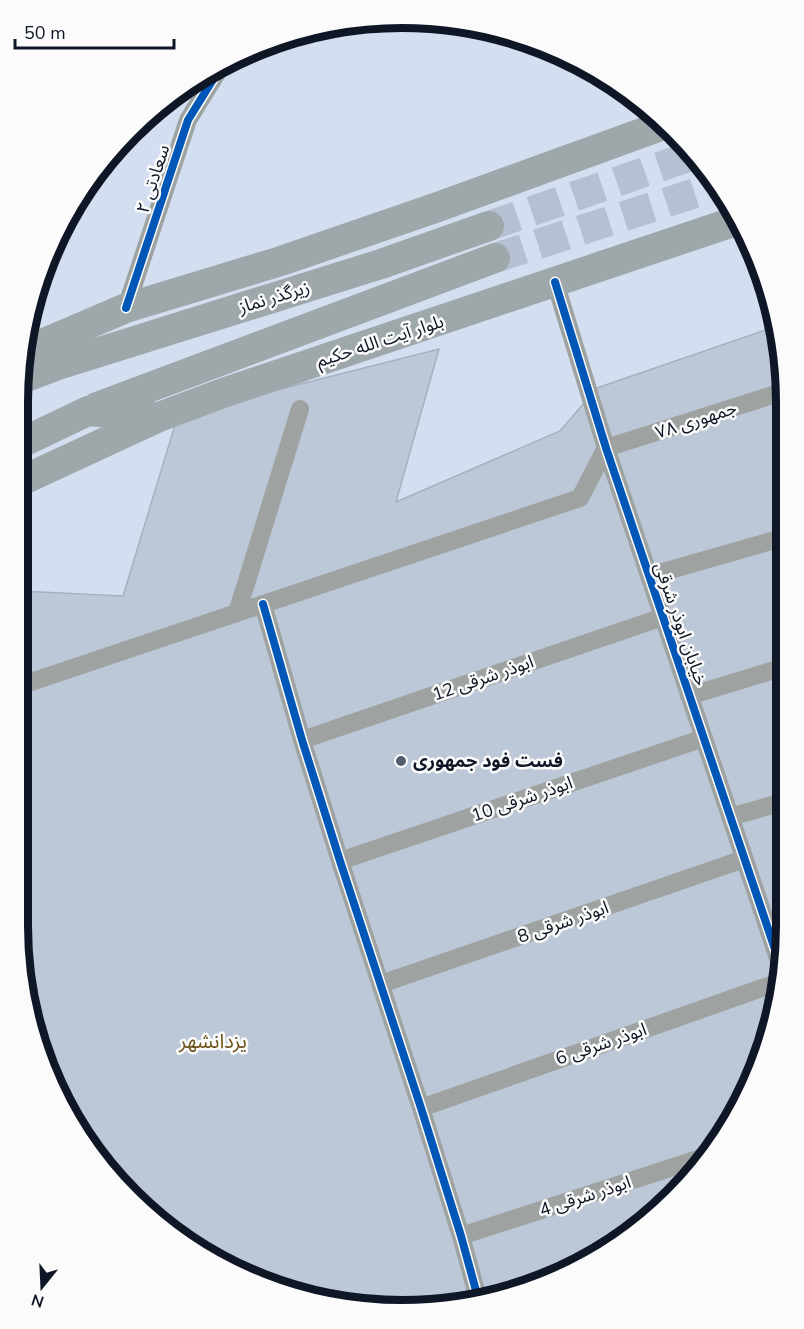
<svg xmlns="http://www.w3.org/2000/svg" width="804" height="1329" viewBox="0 0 804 1329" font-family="'Nunito Sans','Noto Sans Arabic',sans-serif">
  <rect width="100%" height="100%" fill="#d4def1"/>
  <!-- building -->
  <path fill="#bcc8d7" stroke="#a5b1bf" stroke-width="1.5" d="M777 326 785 377 783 977 757 1074 707 1160 616 1246 525 1291 402 1311 279 1291 188 1246 97 1160 38 1050 18 927 20 591 123 596 178 415 439 349 396 502 560 431 597 388Z"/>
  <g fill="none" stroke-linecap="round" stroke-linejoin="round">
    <!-- primary-tunnel -->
    <path stroke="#b6c0d3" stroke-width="30" stroke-dasharray="30 15" stroke-linecap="butt" d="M489 226 688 157
      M495 258 714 187"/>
    <!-- minor -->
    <path stroke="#9ea3a1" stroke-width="18" d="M555 282 606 448 783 973
      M126 308 188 120 222 65
      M606 448 785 391
      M649 576 785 537
      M263 604 302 740 340 861 421 1108 461 1236 478 1298
      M237 613 300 409
      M19 686 580 498 606 448
      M689 696 784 667
      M302 740 663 617
      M730 817 783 802
      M340 861 704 738
      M381 984 744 859
      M32 1015 53 1078
      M421 1108 782 981
      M461 1236 710 1155"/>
    <!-- primary -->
    <path stroke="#9ea7aa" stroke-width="30" d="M21 353 126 308 281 261 435 208 661 126
      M21 379 58 365 381 264 489 226
      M97 407 495 258
      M21 443 88 411 159 417 223 393 739 220
      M21 481 157 418"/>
    <!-- cycleway casing -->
    <g stroke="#fbfbfb" stroke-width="11">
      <path id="cycleway" d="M555 282 606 448 783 973
        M126 308 188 120 222 65
        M263 604 302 740 340 861 421 1108 461 1236 478 1298"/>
    </g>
    <!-- cycleway -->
    <use href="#cycleway" stroke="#0057b8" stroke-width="8"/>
  </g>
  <!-- markers -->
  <circle fill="#545d6d" stroke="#fbfbfb" stroke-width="2" cx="401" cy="761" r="6"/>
  <g text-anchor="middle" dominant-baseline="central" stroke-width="5" stroke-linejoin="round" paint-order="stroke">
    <!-- street labels -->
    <g font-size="18" fill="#0f1726" stroke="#fbfbfb">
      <text transform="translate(153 179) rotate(-72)">سعادتی ۲</text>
      <text transform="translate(274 297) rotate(-17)">زیرگذر نماز</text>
      <text transform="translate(380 341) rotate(-18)">بلوار آیت الله حکیم</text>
      <text transform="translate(696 420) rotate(-18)">جمهوری ۷۸</text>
      <text transform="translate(681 624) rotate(71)">خیابان ابوذر شرقی</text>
      <text transform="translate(483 678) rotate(-19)">ابوذر شرقی 12</text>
      <text transform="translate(522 799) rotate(-19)">ابوذر شرقی 10</text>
      <text transform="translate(563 922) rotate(-19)">ابوذر شرقی 8</text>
      <text transform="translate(601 1044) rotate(-19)">ابوذر شرقی 6</text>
      <text transform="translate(585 1196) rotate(-18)">ابوذر شرقی 4</text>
    </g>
    <!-- poi labels -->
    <g font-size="18" font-weight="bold" fill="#0f1726" stroke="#fbfbfb" text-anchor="start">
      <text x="413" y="761">فست فود جمهوری</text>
    </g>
    <!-- neighbourhood labels -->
    <g font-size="20" fill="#6d521a" stroke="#fbfbfb">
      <text x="213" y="1041">یزدانشهر</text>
    </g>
  </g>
  <!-- crop -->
  <path d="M0 0H804V1329H0ZM402 28H402A374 374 0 0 1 776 402V926A374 374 0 0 1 402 1300H402A374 374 0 0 1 28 926V402A374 374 0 0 1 402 28Z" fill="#fbfbfb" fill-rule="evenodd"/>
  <path fill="none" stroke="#0f1726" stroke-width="8" d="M402 28H402A374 374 0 0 1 776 402V926A374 374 0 0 1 402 1300H402A374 374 0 0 1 28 926V402A374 374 0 0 1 402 28Z"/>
  <!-- north arrow -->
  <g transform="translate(42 1287) rotate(198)" stroke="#fbfbfb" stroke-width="4.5" paint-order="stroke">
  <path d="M0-4.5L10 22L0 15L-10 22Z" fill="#0f1726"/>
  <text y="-9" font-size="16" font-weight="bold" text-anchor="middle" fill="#0f1726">N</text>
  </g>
  <!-- scale -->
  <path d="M15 39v9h159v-9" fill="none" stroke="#0f1726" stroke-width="3"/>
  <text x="24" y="39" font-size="18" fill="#0f1726" stroke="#fbfbfb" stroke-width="4.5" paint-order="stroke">50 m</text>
</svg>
